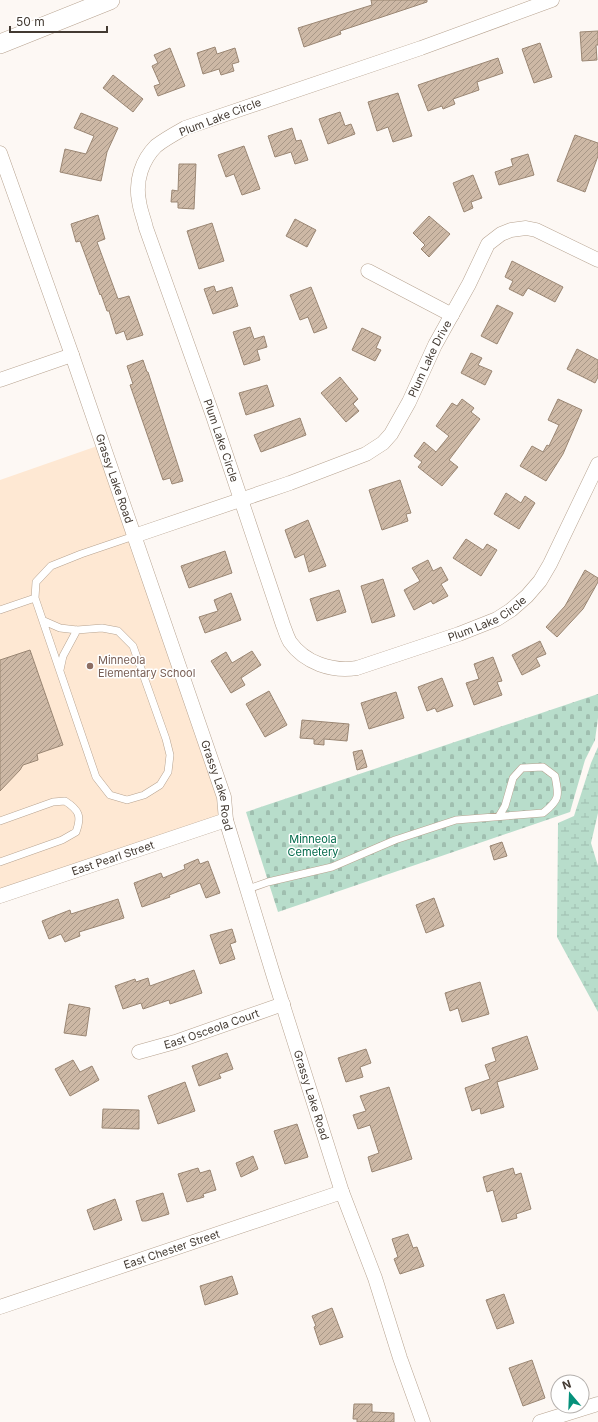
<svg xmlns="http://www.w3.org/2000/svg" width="598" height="1422" viewBox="0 0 598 1422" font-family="Inter,sans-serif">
  <defs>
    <pattern id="wetland-marsh" width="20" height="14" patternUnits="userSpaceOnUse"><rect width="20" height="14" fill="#b8ddcb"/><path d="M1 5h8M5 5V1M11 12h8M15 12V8" fill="none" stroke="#9fbeaf"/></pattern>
    <pattern id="cemetery-stones" width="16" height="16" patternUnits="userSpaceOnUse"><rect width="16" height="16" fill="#b8ddcb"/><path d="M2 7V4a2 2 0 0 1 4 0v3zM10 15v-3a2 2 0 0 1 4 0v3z" fill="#9fbeaf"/></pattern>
    <pattern id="building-hatch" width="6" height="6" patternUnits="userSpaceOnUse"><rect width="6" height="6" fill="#cdb8a5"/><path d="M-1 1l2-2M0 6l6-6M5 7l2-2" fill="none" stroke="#a89787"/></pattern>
  </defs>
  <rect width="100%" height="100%" fill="#fdf8f4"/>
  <!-- built -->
  <path fill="#fee8d3" d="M103 444 226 820 0 896V480Z"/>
  <!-- wetland -->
  <path fill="url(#wetland-marsh)" d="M598 747V813L591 843 598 866V1012L557 937 558 823 574 816 591 763Z"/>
  <!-- cemetery -->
  <path fill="url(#cemetery-stones)" d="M598 694V718L595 740 585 760 570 812 278 912 246 812Z"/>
  <!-- building -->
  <path fill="url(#building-hatch)" stroke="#9a8673" d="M371 0H427V2L340 31 341 34 304 47 298 28 372 5Z
    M598 31V45H596L597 60 582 61 580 32Z
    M540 43 552 77 534 83 522 49Z
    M215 47 217 54 235 48 239 62 232 64 234 71 221 75 219 69 203 74 197 53Z
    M170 48 185 86 158 96 154 86 160 84 152 66 158 63 154 55Z
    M498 58 503 73 477 82 479 90 453 99 455 104 443 109 442 106 428 111 418 85Z
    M113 75 143 99 133 112 103 88Z
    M398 93 412 136 393 142 388 127 377 131 368 102Z
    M340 112 345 126 351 124 355 134 328 144 319 119Z
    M81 113 118 128 107 152 101 181 60 172 65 149 86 154 94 136 74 128Z
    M292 128 296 141 301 140 308 160 295 164 291 152 275 157 268 136Z
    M575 135 598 143V156L585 192 557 181Z
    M244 146 260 189 242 195 234 174 226 177 218 155Z
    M528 154 534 175 499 185 495 172 513 166 511 159Z
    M179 164H196L194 209 178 208V202H171L172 190 178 191Z
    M473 175 482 198 471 202 473 208 464 212 453 183Z
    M98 215 105 239 97 242 118 299 129 296 143 335 127 340 124 331 116 334 109 311H107L101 294 100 295 80 241 76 242 71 224Z
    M429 216 450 234 429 257 421 249 425 245 413 233Z
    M295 219 316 230 307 247 286 236Z
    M212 223 224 261 199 269 187 231Z
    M512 261 563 287 555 302 528 288 523 296 509 289 513 281 505 277Z
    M214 286 216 292 232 287 238 306 213 314 204 289Z
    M311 287 327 328 314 333 308 317 300 320 290 295Z
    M497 305 513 313 497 344 481 336Z
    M250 327 254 339 264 336 267 347 257 350 260 360 244 365 233 332Z
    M362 328 381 337 376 348 381 350 375 361 352 350Z
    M577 349 598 360V377L595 383 567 369Z
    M471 353 482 358 478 365 492 371 485 385 461 373Z
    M143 360 147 372H148L183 481 172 484 170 478 163 480 130 385 133 384 127 366Z
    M340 377 358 399 353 404 359 411 346 422 321 393Z
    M267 385 274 406 246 415 239 393Z
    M462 399 474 408 471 412 480 419 449 460 458 467 442 486 418 467 422 462 414 456 424 442 436 452 449 436 436 426 452 403 457 406Z
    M558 399 582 410 563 454 546 481 520 466 532 446 543 452 547 445 549 446 559 425 548 420Z
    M300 418 306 435 261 452 254 435Z
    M400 480 411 513 406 514 408 521 382 530 369 490Z
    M506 493 521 503 525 496 535 503 519 529 494 514Z
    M308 520 326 566 309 572 304 554 295 558 285 530Z
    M466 539 483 550 487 544 497 550 481 576 453 558Z
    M225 551 232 573 189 588 181 566Z
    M428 560 433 571 441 567 448 580 441 584 448 596 433 604 431 601 414 610 404 590 420 581 412 568Z
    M585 570 598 578V582L583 609 557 637 546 627 565 606Z
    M383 579 395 616 372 623 361 586Z
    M339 590 346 612 317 621 310 599Z
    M231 593 241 620 205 633 199 617 218 611 214 600Z
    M540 641 546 654 536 658 540 666 522 675 512 655Z
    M30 650 63 745 37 754 38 760 23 765 20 770 0 791V660Z
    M252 651 261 665 241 678 245 685 231 693 211 661 226 652 232 663Z
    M493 657 502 681 497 682 502 695 474 705 466 683 479 679 474 664Z
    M442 678 453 706 437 712 435 708 427 711 418 687Z
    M269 691 287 725 265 737 246 704Z
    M396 692 404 718 369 729 361 703Z
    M302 720 349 724 347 741 324 739V745L314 744V739L300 738Z
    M362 750 367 767 357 770 353 752Z
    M502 842 507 856 494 860 490 846Z
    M198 859 200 864 208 861 220 893 206 898 200 883 169 895 170 897 142 907 134 883 161 873 163 878 185 869 184 865Z
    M434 898 444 926 426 933 416 905Z
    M118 899 124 918 79 932 80 936 65 942 61 934 49 939 42 921 70 910 71 914Z
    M232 929 236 942 230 944 235 959 220 964 210 935Z
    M194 970 202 993 170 1004 169 1000 143 1009 141 1003 123 1009 115 986 135 979 136 982 148 978 150 986Z
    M480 982 489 1014 462 1022 458 1008 450 1011 445 993Z
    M69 1004 90 1008 86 1036 64 1033Z
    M527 1036 538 1069 497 1082 504 1107 481 1114 480 1108 472 1111 465 1088 490 1079 485 1065 496 1061 492 1048Z
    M366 1049 371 1063 360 1067 363 1077 346 1082 338 1058Z
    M227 1053 233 1069 219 1074 221 1078 199 1086 192 1066Z
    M73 1060 80 1072 92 1066 99 1080 70 1096 55 1069Z
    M185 1082 195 1111 158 1124 148 1096Z
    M389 1087 412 1159 372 1172 368 1157 379 1153 370 1125 358 1129 353 1115 366 1111 360 1096Z
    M103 1109 139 1110V1129L102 1128Z
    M297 1124 308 1157 285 1164 274 1131Z
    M253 1156 258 1169 241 1177 236 1163Z
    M198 1168 200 1173 210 1170 216 1190 203 1194 204 1197 187 1202 178 1174Z
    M513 1168 515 1175 521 1173 531 1209 516 1214 517 1218 502 1222 493 1190 487 1192 483 1177Z
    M163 1193 169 1214 146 1221H142L136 1201Z
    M115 1199 122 1220 94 1230 87 1210Z
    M408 1234 413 1248 417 1247 424 1266 400 1274 394 1259 398 1257 392 1239Z
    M232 1276 238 1294 205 1305 200 1286Z
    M504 1294 514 1323 497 1329 486 1300Z
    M332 1308 343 1337 320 1345 314 1327 316 1326 312 1316Z
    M532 1360 545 1398 523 1406 509 1368Z
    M354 1404H372V1412L394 1413V1422H357V1419H353Z"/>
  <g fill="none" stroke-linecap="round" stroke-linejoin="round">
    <!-- lane casing -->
    <g stroke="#b7a390" stroke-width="8">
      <path id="lane" d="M0 610 35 598
        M44 621 60 628 77 630 102 628 118 631 133 646 166 739 170 755 168 772 160 785 144 795 127 800 110 795 96 777 35 598 36 582 51 566 81 554 134 536
        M60 670 63 656 77 630
        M0 821 53 802 65 801C79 810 82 816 76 832L62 840 0 862
        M248 889 268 882 332 867 395 840 456 820 543 813C560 800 559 796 555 776L543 767 522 768 513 778 505 806 499 816"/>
    </g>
    <!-- street casing -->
    <g stroke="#b7a390" stroke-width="15">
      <g id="street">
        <path id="s1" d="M552 0 421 48 185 128C176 133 165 139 156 146 142 160 135 181 139 201 140 210 144 219 146 228L213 416 283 625C285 630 287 637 290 642 305 663 332 672 357 668L459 634 497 619 511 610 527 596 540 581 550 564 598 464"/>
        <path id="s2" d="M0 153 72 355 224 797 226 820 274 977 342 1192 375 1278 400 1358 423 1422"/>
        <path d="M368 271 452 315"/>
        <path d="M0 380 72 355"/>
        <path id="s3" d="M134 536 290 483 366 454 383 443 391 434 409 402 435 345 469 284 488 244 501 234 511 230 526 228 536 230 598 260"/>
        <path id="s4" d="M0 896 226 820"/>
        <path id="s5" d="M139 1052 175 1042 283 1004"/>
        <path id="s6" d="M0 1307 342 1192"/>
        <path d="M540 1422 598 1404"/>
      </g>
    </g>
    <!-- secondary casing -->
    <g stroke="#b7a390" stroke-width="20">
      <path id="secondary" d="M0 44 110 0"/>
    </g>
    <!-- lane -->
    <use href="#lane" stroke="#fff" stroke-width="7"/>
    <!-- street -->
    <use href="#street" stroke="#fff" stroke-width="14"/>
    <!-- secondary -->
    <use href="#secondary" stroke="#fff" stroke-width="19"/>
  </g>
  <!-- markers -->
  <circle fill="#8d6e63" stroke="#fff" stroke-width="1.5" cx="90" cy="666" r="4"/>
  <g text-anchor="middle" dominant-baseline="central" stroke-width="3" stroke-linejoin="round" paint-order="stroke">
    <!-- street labels -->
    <g font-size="11" fill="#433a32" stroke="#fff">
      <text transform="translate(220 117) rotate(-21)">Plum Lake Circle</text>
      <text stroke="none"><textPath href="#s3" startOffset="363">Plum Lake Drive</textPath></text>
      <text stroke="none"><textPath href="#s1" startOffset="736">Plum Lake Circle</textPath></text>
      <text stroke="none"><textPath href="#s2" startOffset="345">Grassy Lake Road</textPath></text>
      <text stroke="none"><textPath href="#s1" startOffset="1164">Plum Lake Circle</textPath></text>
      <text stroke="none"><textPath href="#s2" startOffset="669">Grassy Lake Road</textPath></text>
      <text stroke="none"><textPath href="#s4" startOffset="119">East Pearl Street</textPath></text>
      <text stroke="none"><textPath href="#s5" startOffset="76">East Osceola Court</textPath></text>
      <text stroke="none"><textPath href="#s2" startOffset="993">Grassy Lake Road</textPath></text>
      <text stroke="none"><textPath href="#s6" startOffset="181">East Chester Street</textPath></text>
    </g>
    <!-- education labels -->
    <g font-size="11" fill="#785e54" stroke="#fff" text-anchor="start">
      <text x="98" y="660">Minneola<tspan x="98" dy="13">Elementary School</tspan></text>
    </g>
    <!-- park labels -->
    <g font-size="11" fill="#00694a" stroke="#fff">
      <text x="313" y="839">Minneola<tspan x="313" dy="13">Cemetery</tspan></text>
    </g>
  </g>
  <!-- north arrow -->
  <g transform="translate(570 1394) rotate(341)"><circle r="19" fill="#ffffff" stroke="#b4b0ad"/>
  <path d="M0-3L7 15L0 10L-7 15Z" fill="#05917b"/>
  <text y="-6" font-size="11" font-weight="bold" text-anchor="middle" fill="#433a32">N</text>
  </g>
  <!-- scale -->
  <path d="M10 26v6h97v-6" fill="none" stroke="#433a32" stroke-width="2"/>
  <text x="16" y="26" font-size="12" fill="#433a32" stroke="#ffffff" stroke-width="3" paint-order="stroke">50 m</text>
</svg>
